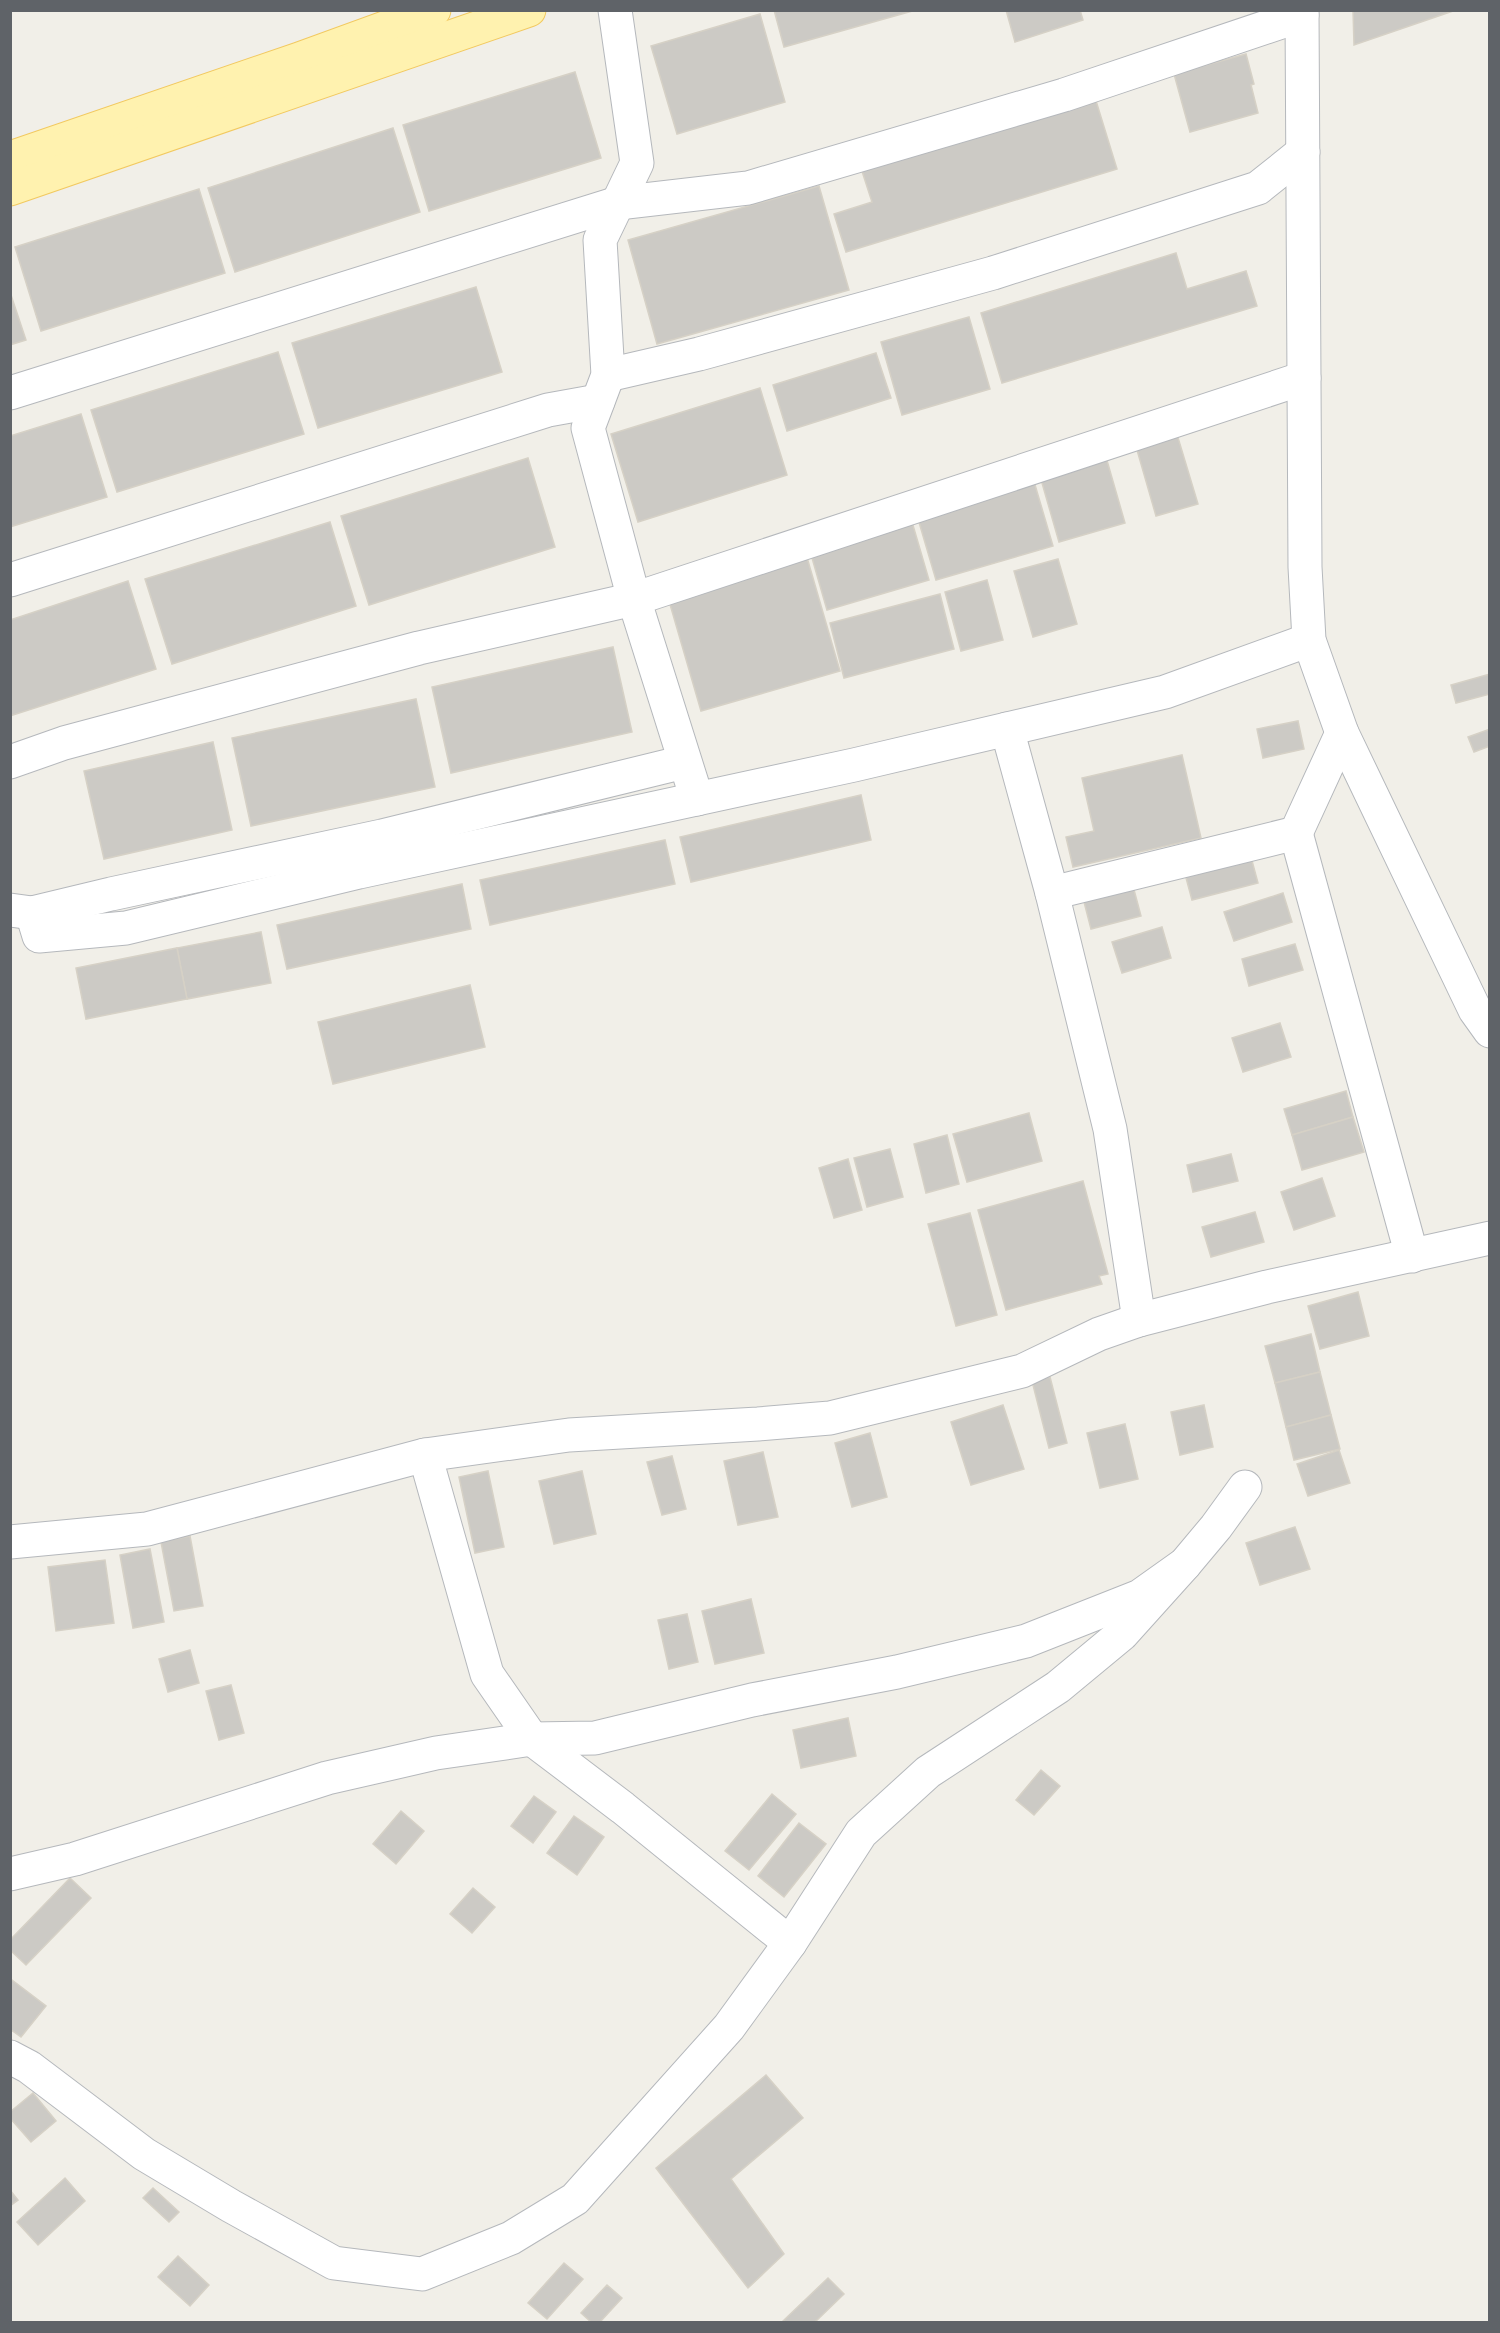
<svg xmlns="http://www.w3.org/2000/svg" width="1500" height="2333" font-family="'Space Grotesk',sans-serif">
  <rect width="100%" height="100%" fill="#f1efe8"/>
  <g fill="#cccac5" stroke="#d6d1c6" stroke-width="1.5">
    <path d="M 774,10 L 916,10 L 784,47 Z"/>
    <path d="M 1006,10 L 1080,10 L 1083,20 L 1015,42 Z"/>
    <path d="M 1353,10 L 1456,10 L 1354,45 Z"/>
    <path d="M 760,14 L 785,102 L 677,134 L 651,46 Z"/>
    <path d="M 1246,54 L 1254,84 L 1251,85 L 1258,113 L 1190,132 L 1174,74 Z"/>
    <path d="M 575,72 L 601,158 L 429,211 L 403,125 Z"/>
    <path d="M 1093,91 L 1117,169 L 846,252 L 834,214 L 872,202 L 859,162 Z"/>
    <path d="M 393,128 L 420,212 L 235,272 L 208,188 Z"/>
    <path d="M 819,186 L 849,290 L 657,344 L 628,240 Z"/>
    <path d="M 199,189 L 225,273 L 41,331 L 15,247 Z"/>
    <path d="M 1176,253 L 1187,289 L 1246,271 L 1257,306 L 1002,383 L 981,313 Z"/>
    <path d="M 476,287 L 502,372 L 318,428 L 292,343 Z"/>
    <path d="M 10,292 L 26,340 L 10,345 Z"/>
    <path d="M 969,317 L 990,389 L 902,415 L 881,342 Z"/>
    <path d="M 278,352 L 304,434 L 117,492 L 91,410 Z"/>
    <path d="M 876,353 L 891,398 L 787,431 L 773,385 Z"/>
    <path d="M 760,388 L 787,475 L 638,522 L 611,434 Z"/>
    <path d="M 81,414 L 107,497 L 10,527 L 10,436 Z"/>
    <path d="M 1176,431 L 1198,504 L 1156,516 L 1135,443 Z"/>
    <path d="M 1106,457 L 1125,523 L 1059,542 L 1040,476 Z"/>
    <path d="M 528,458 L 555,547 L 369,605 L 341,516 Z"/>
    <path d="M 1033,478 L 1053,546 L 936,580 L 916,512 Z"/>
    <path d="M 910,515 L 929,580 L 827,610 L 808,544 Z"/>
    <path d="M 330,522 L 356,606 L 172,664 L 145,579 Z"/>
    <path d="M 806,554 L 840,671 L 701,711 L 667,594 Z"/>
    <path d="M 1058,559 L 1077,624 L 1033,637 L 1014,571 Z"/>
    <path d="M 987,580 L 1003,640 L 961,651 L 945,592 Z"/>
    <path d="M 128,581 L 156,669 L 10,716 L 10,620 Z"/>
    <path d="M 940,594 L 954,649 L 844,678 L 830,623 Z"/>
    <path d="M 613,647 L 632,732 L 451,773 L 432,687 Z"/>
    <path d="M 1490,674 L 1490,694 L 1456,703 L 1451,685 Z"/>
    <path d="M 416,699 L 435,787 L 251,826 L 232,738 Z"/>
    <path d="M 1298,721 L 1304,749 L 1263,758 L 1257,729 Z"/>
    <path d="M 1490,729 L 1490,746 L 1474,752 L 1468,737 Z"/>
    <path d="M 213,742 L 232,830 L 104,859 L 84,771 Z"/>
    <path d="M 1182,755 L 1201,838 L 1073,867 L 1066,837 L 1094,831 L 1082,778 Z"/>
    <path d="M 861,795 L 871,840 L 691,882 L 680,837 Z"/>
    <path d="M 665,840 L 675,884 L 490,925 L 480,880 Z"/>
    <path d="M 1251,857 L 1258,883 L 1192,900 L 1185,874 Z"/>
    <path d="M 462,884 L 471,929 L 287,969 L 277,925 Z"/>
    <path d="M 1133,886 L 1141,916 L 1091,929 L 1083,898 Z"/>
    <path d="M 1283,893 L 1292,922 L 1234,941 L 1224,912 Z"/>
    <path d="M 1162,927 L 1171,958 L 1122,973 L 1112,942 Z"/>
    <path d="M 261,932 L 271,983 L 187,999 L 177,948 Z"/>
    <path d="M 1295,944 L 1303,970 L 1249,986 L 1242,959 Z"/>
    <path d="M 177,948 L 187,999 L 86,1019 L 76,968 Z"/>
    <path d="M 470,985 L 485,1047 L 333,1084 L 318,1022 Z"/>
    <path d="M 1280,1023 L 1291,1057 L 1243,1072 L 1232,1038 Z"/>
    <path d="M 1346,1091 L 1353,1117 L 1292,1135 L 1284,1109 Z"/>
    <path d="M 1029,1113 L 1042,1161 L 967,1182 L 953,1134 Z"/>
    <path d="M 1353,1117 L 1364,1152 L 1302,1170 L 1292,1135 Z"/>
    <path d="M 947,1135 L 959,1184 L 926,1193 L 914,1144 Z"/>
    <path d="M 890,1149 L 903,1197 L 867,1207 L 854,1158 Z"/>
    <path d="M 1231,1154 L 1238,1181 L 1193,1192 L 1187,1165 Z"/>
    <path d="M 848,1159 L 862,1210 L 834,1218 L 819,1168 Z"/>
    <path d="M 1322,1178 L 1335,1216 L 1294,1230 L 1281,1192 Z"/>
    <path d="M 1083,1181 L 1108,1274 L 1099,1276 L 1102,1284 L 1006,1310 L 978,1210 Z"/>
    <path d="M 1255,1212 L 1264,1242 L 1211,1257 L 1202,1227 Z"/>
    <path d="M 970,1213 L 997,1315 L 956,1326 L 928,1224 Z"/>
    <path d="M 1358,1292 L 1369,1336 L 1320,1349 L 1308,1306 Z"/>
    <path d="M 1311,1334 L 1320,1372 L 1275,1383 L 1265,1346 Z"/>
    <path d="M 1320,1372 L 1331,1415 L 1286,1427 L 1275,1383 Z"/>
    <path d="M 1050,1377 L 1067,1443 L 1049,1448 L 1032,1381 Z"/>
    <path d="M 1003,1405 L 1024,1469 L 971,1485 L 951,1422 Z"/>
    <path d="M 1204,1405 L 1213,1447 L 1180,1455 L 1171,1412 Z"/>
    <path d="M 1331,1415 L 1340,1449 L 1294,1460 L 1286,1427 Z"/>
    <path d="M 1125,1424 L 1138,1479 L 1100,1488 L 1087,1433 Z"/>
    <path d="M 870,1433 L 887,1497 L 852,1507 L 835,1443 Z"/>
    <path d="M 1339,1450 L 1350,1483 L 1308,1496 L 1297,1464 Z"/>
    <path d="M 763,1452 L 778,1517 L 738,1525 L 724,1461 Z"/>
    <path d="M 672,1456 L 686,1509 L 662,1515 L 647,1462 Z"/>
    <path d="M 488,1471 L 504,1547 L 475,1553 L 459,1477 Z"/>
    <path d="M 582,1471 L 596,1534 L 554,1544 L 539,1481 Z"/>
    <path d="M 1295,1527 L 1310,1569 L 1260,1585 L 1246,1543 Z"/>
    <path d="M 190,1536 L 203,1606 L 174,1611 L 161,1542 Z"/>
    <path d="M 150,1549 L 164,1622 L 133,1628 L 120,1555 Z"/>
    <path d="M 105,1560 L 114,1623 L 56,1631 L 48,1567 Z"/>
    <path d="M 751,1599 L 764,1653 L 715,1664 L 702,1611 Z"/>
    <path d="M 687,1614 L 698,1662 L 669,1669 L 658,1620 Z"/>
    <path d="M 190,1650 L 199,1683 L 168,1692 L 159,1659 Z"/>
    <path d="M 231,1685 L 244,1733 L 219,1740 L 206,1691 Z"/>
    <path d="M 848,1718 L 856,1756 L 801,1768 L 793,1730 Z"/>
    <path d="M 1041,1770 L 1060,1786 L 1034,1815 L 1016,1800 Z"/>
    <path d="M 772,1794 L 796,1814 L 749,1870 L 725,1851 Z"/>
    <path d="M 534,1796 L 556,1812 L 533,1843 L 511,1826 Z"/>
    <path d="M 401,1811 L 424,1831 L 396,1864 L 373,1844 Z"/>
    <path d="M 574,1816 L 604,1837 L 577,1875 L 547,1853 Z"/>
    <path d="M 799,1823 L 826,1844 L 784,1897 L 758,1876 Z"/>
    <path d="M 70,1878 L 91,1898 L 26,1965 L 10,1950 L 10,1940 Z"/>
    <path d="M 473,1888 L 495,1907 L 472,1933 L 450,1914 Z"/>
    <path d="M 12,1980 L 46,2006 L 21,2037 L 10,2029 L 10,1982 Z"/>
    <path d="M 766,2075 L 803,2118 L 731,2179 L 784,2254 L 748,2288 L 656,2168 Z"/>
    <path d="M 33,2093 L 56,2121 L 31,2142 L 10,2118 L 10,2112 Z"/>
    <path d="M 65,2178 L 85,2201 L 38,2245 L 17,2222 Z"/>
    <path d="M 153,2188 L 179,2212 L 169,2222 L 143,2198 Z"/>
    <path d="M 10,2190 L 18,2200 L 10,2206 Z"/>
    <path d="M 178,2256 L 209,2285 L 190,2306 L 158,2277 Z"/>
    <path d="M 564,2263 L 583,2279 L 547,2319 L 528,2303 Z"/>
    <path d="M 828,2278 L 844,2294 L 815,2322 L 782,2322 Z"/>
    <path d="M 607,2285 L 622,2298 L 600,2322 L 591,2322 L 581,2313 Z"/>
  </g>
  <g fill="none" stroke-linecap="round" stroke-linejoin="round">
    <g stroke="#b5b8bc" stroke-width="35">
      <g id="minor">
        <path d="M 615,10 L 637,163 L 600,240 L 608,375 L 588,428 L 634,599 L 697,799"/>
        <path d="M 1302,10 L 1305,567 L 1309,640 L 1342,733 L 1475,1010 L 1490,1031"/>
        <path d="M 608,375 L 699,354 L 993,273 L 1258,188 L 1303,152"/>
        <path d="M 10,393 L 618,203 L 748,188 L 1064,95 L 1302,15"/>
        <path d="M 10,580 L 548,410 L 598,401"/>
        <path d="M 1007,729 L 1052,893 L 1110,1129 L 1139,1320"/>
        <path d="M 10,762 L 64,743 L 419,648 L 634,599 L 1304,378"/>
        <path d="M 1296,833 L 1412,1256"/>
        <path d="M 1052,893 L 1296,833 L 1342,733"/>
        <path d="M 10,910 L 32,913 L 111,894 L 382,836 L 684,762"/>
        <path d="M 32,913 L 39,936 L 126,928 L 359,872 L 854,765 L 1165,692 L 1309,640"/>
        <path d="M 425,1455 L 487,1674 L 532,1739 L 623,1808 L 790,1943"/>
        <path d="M 10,1542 L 147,1529 L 425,1455 L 569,1435 L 758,1424 L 830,1418 L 1022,1371 L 1099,1334 L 1139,1320 L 1267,1287 L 1490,1238"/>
        <path d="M 10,1874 L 75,1859 L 327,1778 L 436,1753 L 532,1739 L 595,1738 L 752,1700 L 897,1672 L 1026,1641 L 1140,1596 L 1185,1564 L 1216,1527 L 1245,1487"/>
        <path d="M 10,2057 L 29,2067 L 144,2154 L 231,2206 L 334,2263 L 422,2274 L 511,2238 L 575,2199 L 729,2027 L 790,1943 L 861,1833 L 928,1772 L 1058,1687 L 1122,1634 L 1185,1564"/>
      </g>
    </g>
    <g stroke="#f2c960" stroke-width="35">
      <g id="major">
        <path d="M 10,158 L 299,59 L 434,10"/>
        <path d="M 10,189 L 529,10"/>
      </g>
    </g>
    <use href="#minor" stroke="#fff" stroke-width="33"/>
    <use href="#major" stroke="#fff2af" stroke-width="33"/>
  </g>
  <rect width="1500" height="2333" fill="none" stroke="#5f6368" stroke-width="24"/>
</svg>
